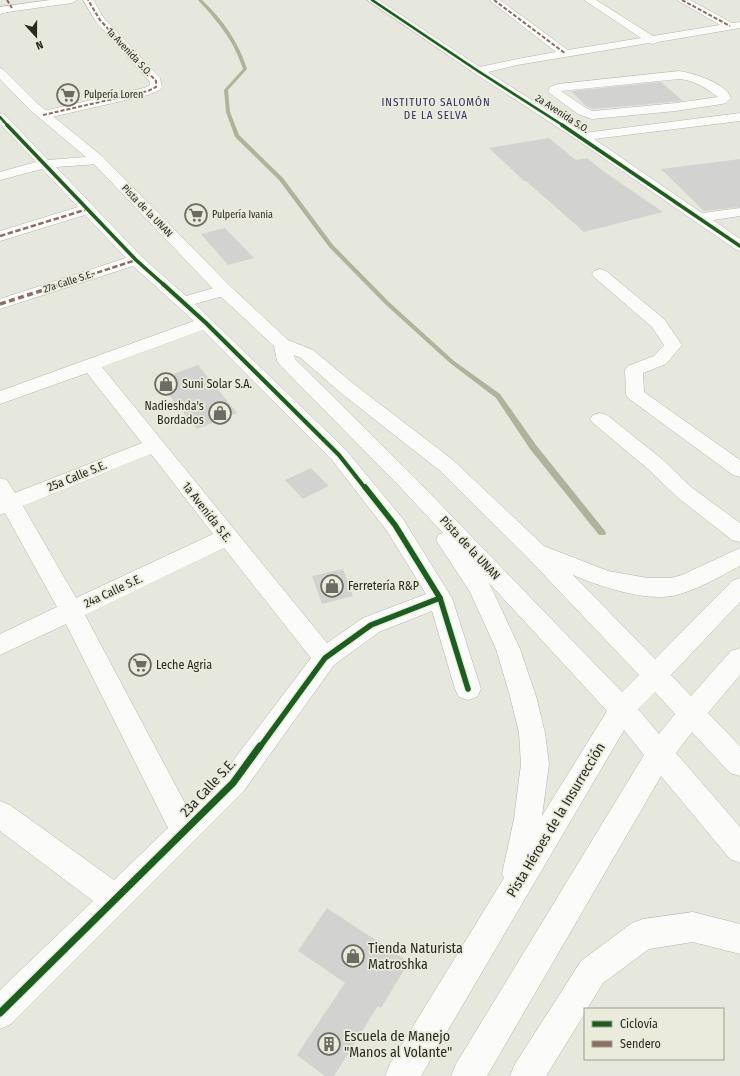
<svg xmlns="http://www.w3.org/2000/svg" width="740" height="1076" font-family="'Fira Sans Condensed',sans-serif">
  <rect width="100%" height="100%" fill="#e6e8de"/>
  <g fill="none" stroke-linecap="round" stroke-linejoin="round">
    <path fill="#b0b39b" fill-rule="evenodd" d="M 198,0 L 202,0 C 223,20 238,41 247,69 L 228,90 L 230,112 L 239,135 L 283,178 L 333,245 L 389,302 L 454,361 L 500,394 L 536,445 L 605,531 L 606,533 L 605,535 L 599,535 L 530,449 L 496,398 L 450,363 L 385,304 L 329,247 L 279,180 L 235,137 L 226,112 L 224,90 L 243,69 C 233,39 219,23 198,0 Z"/>
  </g>
  <g fill="#d2d3d1">
    <path d="M 661,82 L 683,101 L 593,109 L 586,106 L 571,91 Z"/>
    <path d="M 549,138 L 576,160 L 587,158 L 603,171 L 663,212 L 584,232 L 526,181 L 524,181 L 489,148 Z"/>
    <path d="M 740,159 L 740,207 L 704,211 L 661,169 Z"/>
    <path d="M 225,228 L 254,258 L 228,265 L 201,234 Z"/>
    <path d="M 198,365 L 237,413 L 197,429 L 157,380 Z"/>
    <path d="M 311,468 L 329,486 L 303,499 L 285,480 Z"/>
    <path d="M 343,569 L 353,596 L 322,604 L 312,576 Z"/>
    <path d="M 327,908 L 409,962 L 381,1008 L 378,1006 L 334,1076 L 325,1076 L 297,1055 L 345,983 L 298,951 Z"/>
  </g>
  <g fill="none" stroke-linecap="round" stroke-linejoin="round">
    <g stroke="#b4b5af" stroke-width="1">
      <g id="minor">
        <path d="M 50,0 L 77,0 L 72,3 L 0,13 L 0,7 Z"/>
        <path d="M 83,0 L 93,0 L 104,18 L 160,78 L 162,87 L 160,90 L 148,95 L 43,119 L 39,118 L 37,115 L 39,112 L 144,88 L 150,85 L 150,82 L 96,22 Z"/>
        <path d="M 367,0 L 379,0 L 480,67 L 517,59 L 556,52 L 489,0 L 500,0 L 568,50 L 641,38 L 584,0 L 596,0 L 653,36 L 720,25 L 677,0 L 690,0 L 732,23 L 740,22 L 740,28 L 658,42 L 653,44 L 649,43 L 517,65 L 488,72 L 584,133 L 740,113 L 740,121 L 594,139 L 702,213 L 740,208 L 740,216 L 713,220 L 740,239 L 740,251 L 735,249 L 577,140 L 474,73 Z"/>
        <path d="M 679,71 C 693,73 726,83 731,98 L 726,103 L 722,104 L 676,111 L 592,119 L 578,114 L 548,92 L 550,87 L 558,84 ZM 679,79 C 694,80 706,88 718,97 L 676,103 L 593,111 L 586,108 L 561,91 Z"/>
        <path d="M 0,113 L 4,114 L 48,160 L 98,156 L 103,157 L 105,160 L 103,163 L 98,164 L 56,167 L 142,257 L 186,296 L 224,285 L 230,286 L 232,290 L 230,294 L 195,304 L 346,450 L 403,519 L 452,598 L 481,689 L 477,697 L 468,700 L 459,697 L 455,689 L 432,611 L 379,632 L 334,665 L 243,792 L 11,1024 L 0,1029 L 0,990 L 93,901 L 0,831 L 0,801 L 10,805 L 114,880 L 168,828 L 66,624 L 0,655 L 0,634 L 57,607 L 5,513 L 0,515 L 0,478 L 7,480 L 15,493 L 142,443 L 87,373 L 0,404 L 0,391 L 194,321 L 133,266 L 0,309 L 0,299 L 126,258 L 85,215 L 0,241 L 0,231 L 78,207 L 42,169 L 0,180 L 0,172 L 36,162 L 0,124 ZM 203,330 L 332,460 L 387,531 L 426,594 L 363,618 L 327,643 L 102,367 ZM 151,454 L 213,534 L 76,598 L 23,506 ZM 224,548 L 311,658 L 223,774 L 188,809 L 85,615 Z"/>
        <path d="M 600,269 L 606,271 L 664,319 L 682,345 L 666,364 L 643,373 L 644,392 L 740,460 L 740,477 L 733,475 L 628,398 L 626,394 L 625,370 L 628,366 L 654,356 L 664,345 L 652,327 L 594,277 L 592,274 L 594,271 Z"/>
        <path d="M 600,413 L 607,415 L 662,459 L 691,487 L 740,523 L 740,542 L 732,540 L 677,497 L 648,469 L 593,423 L 590,419 L 593,415 Z"/>
      </g>
    </g>
    <g stroke="#b4b5af" stroke-width="1">
      <g id="major">
        <path d="M 7,6 L 12,9 L 11,11 L 0,14 L 0,8 Z"/>
        <path d="M 0,68 L 4,70 L 38,104 L 103,157 L 230,286 L 288,340 L 313,350 L 355,385 L 453,460 L 544,546 L 608,571 L 648,578 L 671,578 L 682,575 L 740,548 L 740,566 C 718,577 696,591 672,596 C 643,601 599,586 573,575 L 655,659 L 732,581 L 740,578 L 740,602 L 671,675 L 691,696 L 731,651 L 740,648 L 740,675 L 708,713 L 740,746 L 740,776 L 730,773 L 692,732 L 676,753 L 740,827 L 740,863 L 730,859 L 661,776 L 487,1076 L 451,1076 L 456,1064 L 644,755 L 624,730 L 421,1076 L 385,1076 L 390,1064 L 504,878 L 502,874 L 514,819 L 521,764 L 519,733 L 510,696 L 496,649 L 470,592 L 436,540 L 439,534 L 443,533 L 401,488 L 280,365 L 277,361 L 274,346 L 218,294 L 93,163 L 30,110 L 0,79 ZM 294,355 L 301,358 L 341,393 L 439,470 L 528,558 L 639,675 L 622,692 L 415,478 L 295,359 ZM 489,583 L 607,711 L 542,816 L 549,764 L 545,733 L 536,696 L 520,649 ZM 655,692 L 675,714 L 659,734 L 638,709 Z"/>
        <path d="M 693,912 L 740,924 L 740,954 L 693,942 L 649,949 L 603,983 L 587,1009 L 585,1009 L 585,1013 L 546,1076 L 510,1076 L 515,1064 L 581,961 L 632,923 L 643,919 Z"/>
      </g>
    </g>
    <use href="#minor" fill="#fbfcfa" fill-rule="evenodd"/>
    <use href="#major" fill="#fbfcfa" fill-rule="evenodd"/>
    <g stroke="#8d6e63" stroke-width="2" stroke-dasharray="4 2" stroke-linecap="butt">
      <path d="M 7,0 L 12,8"/>
      <path d="M 494,0 L 566,54"/>
      <path d="M 682,0 L 730,26"/>
      <path d="M 43,115 L 148,91 L 156,87 L 156,81 L 100,20 L 88,0"/>
    </g>
    <g stroke="#8d6e63" stroke-width="2.5" stroke-dasharray="5.5 2.5" stroke-linecap="butt">
      <path d="M 0,236 L 88,209"/>
      <path d="M 59,285 L 136,260"/>
    </g>
    <path stroke="#8d6e63" stroke-width="3.5" stroke-dasharray="6 3.5" stroke-linecap="butt" d="M 0,304 L 62,284"/>
    <g stroke="#eaebdb" stroke-width="4">
      <g id="cycleway-far4">
        <path d="M 372,0 L 478,71 L 564,126"/>
        <path d="M 0,117 L 8,126"/>
      </g>
    </g>
    <g stroke="#eaebdb" stroke-width="5">
      <g id="cycleway-far3">
        <path d="M 7,125 L 136,260 L 164,285"/>
        <path d="M 562,125 L 740,246"/>
      </g>
    </g>
    <g stroke="#eaebdb" stroke-width="6">
      <path id="cycleway-far2" d="M 163,284 L 206,323 L 339,455 L 365,488"/>
    </g>
    <g stroke="#eaebdb" stroke-width="8">
      <g id="cycleway-far1">
        <path d="M 365,487 L 395,525 L 440,598 L 468,689"/>
        <path d="M 260,747 L 325,658 L 371,625 L 440,598"/>
      </g>
    </g>
    <g stroke="#eaebdb" stroke-width="10">
      <path id="cycleway" d="M 0,1013 L 233,783 L 260,746"/>
    </g>
    <use href="#cycleway-far4" stroke="#1b5e20" stroke-width="2.5"/>
    <use href="#cycleway-far3" stroke="#1b5e20" stroke-width="3.5"/>
    <use href="#cycleway-far2" stroke="#1b5e20" stroke-width="4"/>
    <use href="#cycleway-far1" stroke="#1b5e20" stroke-width="5.5"/>
    <use href="#cycleway" stroke="#1b5e20" stroke-width="7"/>
  </g>
  <defs>
    <g id="supermarket-ring" transform="scale(1.15)"><circle r="9.5" fill="#eaebdb" stroke="#6c6c65" stroke-width="1.5"/><path d="M-6-5.5h2.5l.6 2H6L4.5 2H-2.5L-4.4-4H-6ZM-1.5 3.2a1.3 1.3 0 1 0 .1 0ZM3 3.2a1.3 1.3 0 1 0 .1 0Z" fill="#6c6c65"/></g>
    <g id="shop-ring" transform="scale(1.15)"><circle r="9.5" fill="#eaebdb" stroke="#6c6c65" stroke-width="1.5"/><path d="M-5-2.5h2.3a2.7 3.5 0 0 1 5.4 0H5L5.5 6h-11ZM-1.5-2.5h3a1.5 2.3 0 0 0-3 0Z" fill="#6c6c65"/></g>
    <g id="building-ring" transform="scale(1.15)"><circle r="9.5" fill="#eaebdb" stroke="#6c6c65" stroke-width="1.5"/><path d="M-4-6H4V6H1V3H-1V6H-4ZM-2.5-4.3h1.7v1.8h-1.7ZM.8-4.3h1.7v1.8H.8ZM-2.5-1h1.7V.8h-1.7ZM.8-1h1.7V.8H.8Z" fill="#6c6c65"/></g>
  </defs>
  <g fill-rule="evenodd">
    <use href="#supermarket-ring" x="68" y="95"/>
    <use href="#supermarket-ring" x="196" y="215"/>
    <use href="#shop-ring" x="166" y="384"/>
    <use href="#shop-ring" x="220" y="413"/>
    <use href="#shop-ring" x="332" y="586"/>
    <use href="#supermarket-ring" x="140" y="665"/>
    <use href="#shop-ring" x="353" y="956"/>
    <use href="#building-ring" x="329" y="1044"/>
  </g>
  <g text-anchor="middle" dominant-baseline="central" stroke-width="3.5" stroke-linejoin="round" paint-order="stroke">
    <g font-size="10" fill="#2a2a24" stroke="#eaebdb">
      <text transform="translate(129 52) rotate(47)">1a Avenida S.O.</text>
      <text transform="translate(562 114) rotate(33)">2a Avenida S.O.</text>
      <text transform="translate(147 211) rotate(46)">Pista de la UNAN</text>
      <text transform="translate(68 282) rotate(-18)">27a Calle S.E.</text>
    </g>
    <g font-size="10" fill="#2a2a24" stroke="#eaebdb" text-anchor="start">
      <text x="84" y="95">Pulpería Loren</text>
      <text x="212" y="215">Pulpería Ivania</text>
    </g>
    <g font-size="11" letter-spacing="1" fill="#2a2c66" stroke="#eaebdb">
      <text x="436" y="102">INSTITUTO SALOMÓN<tspan x="436" dy="13">DE LA SELVA</tspan></text>
    </g>
    <g font-size="12" fill="#2a2a24" stroke="#eaebdb" text-anchor="start">
      <text x="182" y="384">Suni Solar S.A.</text>
      <text x="204" y="406" text-anchor="end">Nadieshda's<tspan x="204" dy="14">Bordados</tspan></text>
      <text x="348" y="586">Ferretería R&amp;P</text>
      <text x="156" y="665">Leche Agria</text>
    </g>
    <g font-size="12" fill="#2a2a24" stroke="#eaebdb">
      <text transform="translate(77 476) rotate(-22)">25a Calle S.E.</text>
      <text transform="translate(207 512) rotate(52)">1a Avenida S.E.</text>
      <text transform="translate(470 548) rotate(47)">Pista de la UNAN</text>
      <text transform="translate(113 591) rotate(-25)">24a Calle S.E.</text>
    </g>
    <g font-size="14" fill="#2a2a24" stroke="#eaebdb">
      <text transform="translate(208 788) rotate(-47)">23a Calle S.E.</text>
      <text transform="translate(556 820) rotate(-59)">Pista Héroes de la Insurrección</text>
    </g>
    <g font-size="14" fill="#2a2a24" stroke="#eaebdb" text-anchor="start">
      <text x="368" y="948">Tienda Naturista<tspan x="368" dy="16">Matroshka</tspan></text>
      <text x="344" y="1036">Escuela de Manejo<tspan x="344" dy="16">"Manos al Volante"</tspan></text>
    </g>
  </g>
  <rect x="584" y="1008" width="140" height="52" fill="#eaebdb" stroke="#9d9e92"/>
  <rect x="592" y="1021" width="20" height="6" fill="#1b5e20" stroke="#9d9e92"/>
  <text x="620" y="1028" font-size="12" fill="#2a2a24">Ciclovía</text>
  <rect x="592" y="1041" width="20" height="6" fill="#8d6e63" stroke="#9d9e92"/>
  <text x="620" y="1048" font-size="12" fill="#2a2a24">Sendero</text>
  <g transform="translate(36 36) rotate(159)" stroke="#eaebdb" stroke-width="3" paint-order="stroke">
  <path d="M0-3L7 15L0 10L-7 15Z" fill="#2a2a24"/>
  <text y="-6" font-size="11" font-weight="bold" text-anchor="middle" fill="#2a2a24">N</text>
  </g>
</svg>
